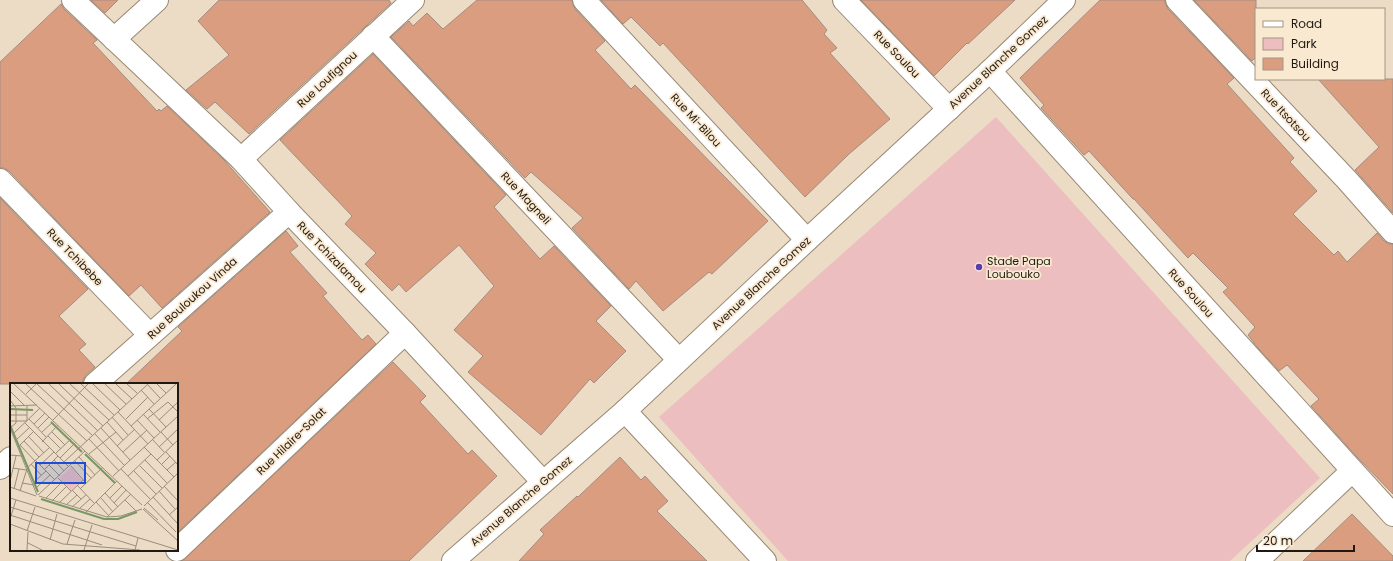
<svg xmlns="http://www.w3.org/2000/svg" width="1393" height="561" font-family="Poppins,sans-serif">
  <rect width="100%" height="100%" fill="#ecdbc5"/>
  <path fill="#edbebf" d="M 996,117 L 1320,478 L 1230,561 L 788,561 L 659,417 Z"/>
  <g fill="#db9d80" stroke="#a58c80">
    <path d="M 91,0 L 118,0 L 105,13 Z"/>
    <path d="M 219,0 L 389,0 L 391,3 L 249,134 L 215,102 L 207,109 L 186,90 L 229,55 L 198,21 Z"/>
    <path d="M 477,0 L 572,0 L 575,9 L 605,41 L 595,50 L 631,89 L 635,85 L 768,221 L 712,274 L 709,272 L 663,311 L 636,281 L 629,289 L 572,228 L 583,218 L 531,172 L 525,178 L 391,37 L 409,21 L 413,26 L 427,13 L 443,29 Z"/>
    <path d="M 601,0 L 802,0 L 827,30 L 824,34 L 837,48 L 830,53 L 890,119 L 849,154 L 805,197 L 663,43 L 660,46 L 631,17 L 623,24 Z"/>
    <path d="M 861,0 L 1015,0 L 968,44 L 967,43 L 934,76 Z"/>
    <path d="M 1100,0 L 1165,0 L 1165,3 L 1168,9 L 1234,78 L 1227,84 L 1294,158 L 1290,162 L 1317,191 L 1293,214 L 1334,255 L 1338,251 L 1347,262 L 1377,233 L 1384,241 L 1389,244 L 1393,244 L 1393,494 L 1357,457 L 1311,406 L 1319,399 L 1287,365 L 1279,371 L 1258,348 L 1248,335 L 1255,327 L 1223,292 L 1228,288 L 1193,253 L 1188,258 L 1134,199 L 1133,199 L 1089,151 L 1084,155 L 1041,108 L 1044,105 L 1020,78 Z"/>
    <path d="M 1194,0 L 1256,0 L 1256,57 L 1252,61 Z"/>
    <path d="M 61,4 L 64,9 L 97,40 L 93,43 L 157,111 L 159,109 L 161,111 L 167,106 L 224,160 L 270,212 L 162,308 L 141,285 L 129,296 L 9,171 L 4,168 L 0,168 L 0,62 Z"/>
    <path d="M 373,54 L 506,195 L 494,207 L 540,259 L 554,246 L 611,306 L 596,321 L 626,351 L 594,383 L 590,379 L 541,435 L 468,372 L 483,356 L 454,330 L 494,286 L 459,245 L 406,292 L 399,284 L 392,291 L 365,264 L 376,253 L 345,224 L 352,216 L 280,140 Z"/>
    <path d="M 1318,79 L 1393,79 L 1393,213 L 1355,170 L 1379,147 Z"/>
    <path d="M 0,198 L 88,289 L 59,316 L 86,344 L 79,350 L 95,367 L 86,375 L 83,380 L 83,384 L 0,384 Z"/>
    <path d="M 286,231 L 298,246 L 290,252 L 327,293 L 323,296 L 362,340 L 368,335 L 376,344 L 177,533 L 177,384 L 126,384 L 182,331 L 178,327 Z"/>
    <path d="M 393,362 L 426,396 L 420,402 L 468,454 L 472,450 L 497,476 L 409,561 L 182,561 Z"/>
    <path d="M 620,457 L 641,480 L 645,476 L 668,501 L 657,511 L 707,561 L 519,561 L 544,534 L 540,530 L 577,496 L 578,497 Z"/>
    <path d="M 1352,514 L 1393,556 L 1393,561 L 1303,561 Z"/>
  </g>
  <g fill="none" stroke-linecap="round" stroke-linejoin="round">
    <g stroke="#988973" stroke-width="24">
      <g id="street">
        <path d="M 73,0 L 241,159 L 289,212 L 405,333 L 543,482"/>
        <path d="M 584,0 L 807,240"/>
        <path d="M 844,0 L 949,109"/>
        <path d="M 1177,0 L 1347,180 L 1393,232"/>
        <path d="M 373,36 L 679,360"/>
        <path d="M 114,39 L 157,0"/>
        <path d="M 990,71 L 1393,515"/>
        <path d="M 241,159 L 413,0"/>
        <path d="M 0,180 L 150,335"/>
        <path d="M 95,384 L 289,212"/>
        <path d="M 625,411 L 765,561"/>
        <path d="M 0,468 L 11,458"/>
        <path d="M 177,550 L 405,333"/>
        <path d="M 453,561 L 625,411 L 807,240 L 990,71 L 1064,0"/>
        <path d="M 1257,561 L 1352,471"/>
      </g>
    </g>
    <use href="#street" stroke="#fff" stroke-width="22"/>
  </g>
  <circle fill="#593cb4" stroke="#fae9d1" stroke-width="1.5" cx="979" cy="267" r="4"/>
  <g text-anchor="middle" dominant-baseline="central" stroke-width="3.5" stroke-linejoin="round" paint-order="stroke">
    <g font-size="11" fill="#1f1911" stroke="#fae9d1">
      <text transform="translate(897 54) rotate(46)">Rue Soulou</text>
      <text transform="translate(998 62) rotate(-43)">Avenue Blanche Gomez</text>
      <text transform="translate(327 79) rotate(-43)">Rue Loufignou</text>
      <text transform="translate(1286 115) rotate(47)">Rue Itsotsou</text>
      <text transform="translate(696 120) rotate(47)">Rue Mi-Bilou</text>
      <text transform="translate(526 198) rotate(47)">Rue Magneli</text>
      <text transform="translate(75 257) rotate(46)">Rue Tchibebe</text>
      <text transform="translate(332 257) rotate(46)">Rue Tchizalamou</text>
      <text transform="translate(761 283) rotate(-43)">Avenue Blanche Gomez</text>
      <text transform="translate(1191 293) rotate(48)">Rue Soulou</text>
      <text transform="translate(192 298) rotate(-42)">Rue Bouloukou Vinda</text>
      <text transform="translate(291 441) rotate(-44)">Rue Hilaire-Solat</text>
      <text transform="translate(521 501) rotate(-41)">Avenue Blanche Gomez</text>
    </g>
    <g font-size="11" fill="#1f1911" stroke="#fae9d1" text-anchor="start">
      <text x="987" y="261">Stade Papa<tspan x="987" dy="13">Loubouko</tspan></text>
    </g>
  </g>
  <g transform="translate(10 383)">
    <rect width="168" height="168" fill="#ecdbc5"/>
    <path d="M 61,84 L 72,97 L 61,107 L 49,95 Z" fill="#edbebf"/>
    <path fill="none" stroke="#779863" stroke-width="2" d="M 0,26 L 23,27M 41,39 L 72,69M 0,42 L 28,109M 75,71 L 105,100M 31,116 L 94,136 L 108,136 L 127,129"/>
    <path fill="none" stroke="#9a8d7d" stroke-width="1" d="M 4,1 L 132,122M 16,1 L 77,58M 27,1 L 83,53M 39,1 L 88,48M 49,1 L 93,43M 60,1 L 99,37M 71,1 L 104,32M 83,1 L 110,27M 95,1 L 116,21M 106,1 L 122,16M 117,1 L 127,10M 137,1 L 150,15M 147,1 L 156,10M 131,7 L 144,21M 0,8 L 15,23M 16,11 L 26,1M 0,17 L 6,25 L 6,40 L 0,45M 0,23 L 27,22M 139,26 L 156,44M 108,29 L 138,61M 133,31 L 150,49M 0,32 L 17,32M 102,34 L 118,52M 19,36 L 36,54M 116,36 L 138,14M 137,36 L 158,19 L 168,29M 43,37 L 78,1M 127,37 L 144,55M 149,37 L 168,19M 0,38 L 17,38M 17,38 L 17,23M 97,39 L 113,57M 15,40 L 59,84M 24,41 L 35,30M 121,43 L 166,1M 0,45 L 27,112M 28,45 L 39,34M 91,45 L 120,77M 32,49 L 44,38M 42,49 L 55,62M 151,49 L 163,62M 3,51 L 30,25M 85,51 L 114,82M 38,53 L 51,66M 19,54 L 34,70M 79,56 L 109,88M 143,57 L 154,69M 5,58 L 19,45M 14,58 L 29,74M 32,59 L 48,42M 10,62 L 25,78M 10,62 L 23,49M 107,63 L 125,46M 134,64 L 164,94M 149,64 L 168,46M 113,69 L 137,47M 156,69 L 168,82M 46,70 L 62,55M 79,71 L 106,49M 0,72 L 12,73M 69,74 L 85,92M 50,75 L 66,59M 25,77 L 45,97M 44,77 L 54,88M 135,77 L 157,100M 147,77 L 168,57M 65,78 L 81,95M 54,79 L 138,1M 21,81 L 31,92M 30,82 L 44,69M 39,82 L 50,93M 151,82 L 160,73M 61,83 L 76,100M 130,83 L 152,105M 3,85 L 16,87M 17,85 L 39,65M 35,86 L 48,73M 111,86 L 140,116M 157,87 L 166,79M 124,88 L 146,111M 103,93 L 168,33M 118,93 L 141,71M 48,95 L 61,108M 0,98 L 6,73M 24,99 L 36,88M 12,100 L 24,102M 67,102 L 84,120M 154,103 L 168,118M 0,104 L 26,113M 26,105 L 40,92M 4,106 L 9,86M 70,106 L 93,84M 62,107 L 71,116M 10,108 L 17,86M 149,108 L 165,126M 95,110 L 108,124M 28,112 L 75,68M 29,113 L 97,134 L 111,133 L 132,126M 143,114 L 168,141M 0,115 L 168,167M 36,115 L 52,99M 91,115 L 103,129M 100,115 L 112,103M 115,117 L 126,128M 42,118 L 56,104M 86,119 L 99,133M 137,119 L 166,149M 49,120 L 73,97M 104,120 L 116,107M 56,122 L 67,112M 134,123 L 168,90M 0,124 L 126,163M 62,124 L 76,112M 134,125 L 148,137M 69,126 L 80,116M 133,126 L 168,158M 76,129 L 107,98M 0,132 L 92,162M 159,132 L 168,124M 97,134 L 121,111M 0,136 L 6,117M 0,141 L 53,161 L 130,167M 17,148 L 25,124M 40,157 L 47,131M 18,160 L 32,167M 57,161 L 65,137M 17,167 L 18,149M 74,167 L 82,142M 125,167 L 128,155"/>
    <path fill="#1d4ed8" fill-opacity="0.15" stroke="#1d4ed8" stroke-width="2" d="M 26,80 L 75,80 L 75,100 L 26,100 Z"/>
    <rect width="168" height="168" fill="none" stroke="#1f1911" stroke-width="2"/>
  </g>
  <rect x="1255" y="8" width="130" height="72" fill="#fae9d1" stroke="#a29684"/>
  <rect x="1263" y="21" width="20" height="6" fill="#ffffff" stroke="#a29684"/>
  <text x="1291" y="28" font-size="12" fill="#1f1911">Road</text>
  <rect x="1263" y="38" width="20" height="12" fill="#edbebf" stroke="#a29684"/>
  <text x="1291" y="48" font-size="12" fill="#1f1911">Park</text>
  <rect x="1263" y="58" width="20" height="12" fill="#db9d80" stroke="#a29684"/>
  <text x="1291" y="68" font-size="12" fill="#1f1911">Building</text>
  <path d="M1257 545v6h97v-6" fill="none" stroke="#1f1911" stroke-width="2"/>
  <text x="1263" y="545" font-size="12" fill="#1f1911" stroke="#fae9d1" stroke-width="3" paint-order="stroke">20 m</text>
</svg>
